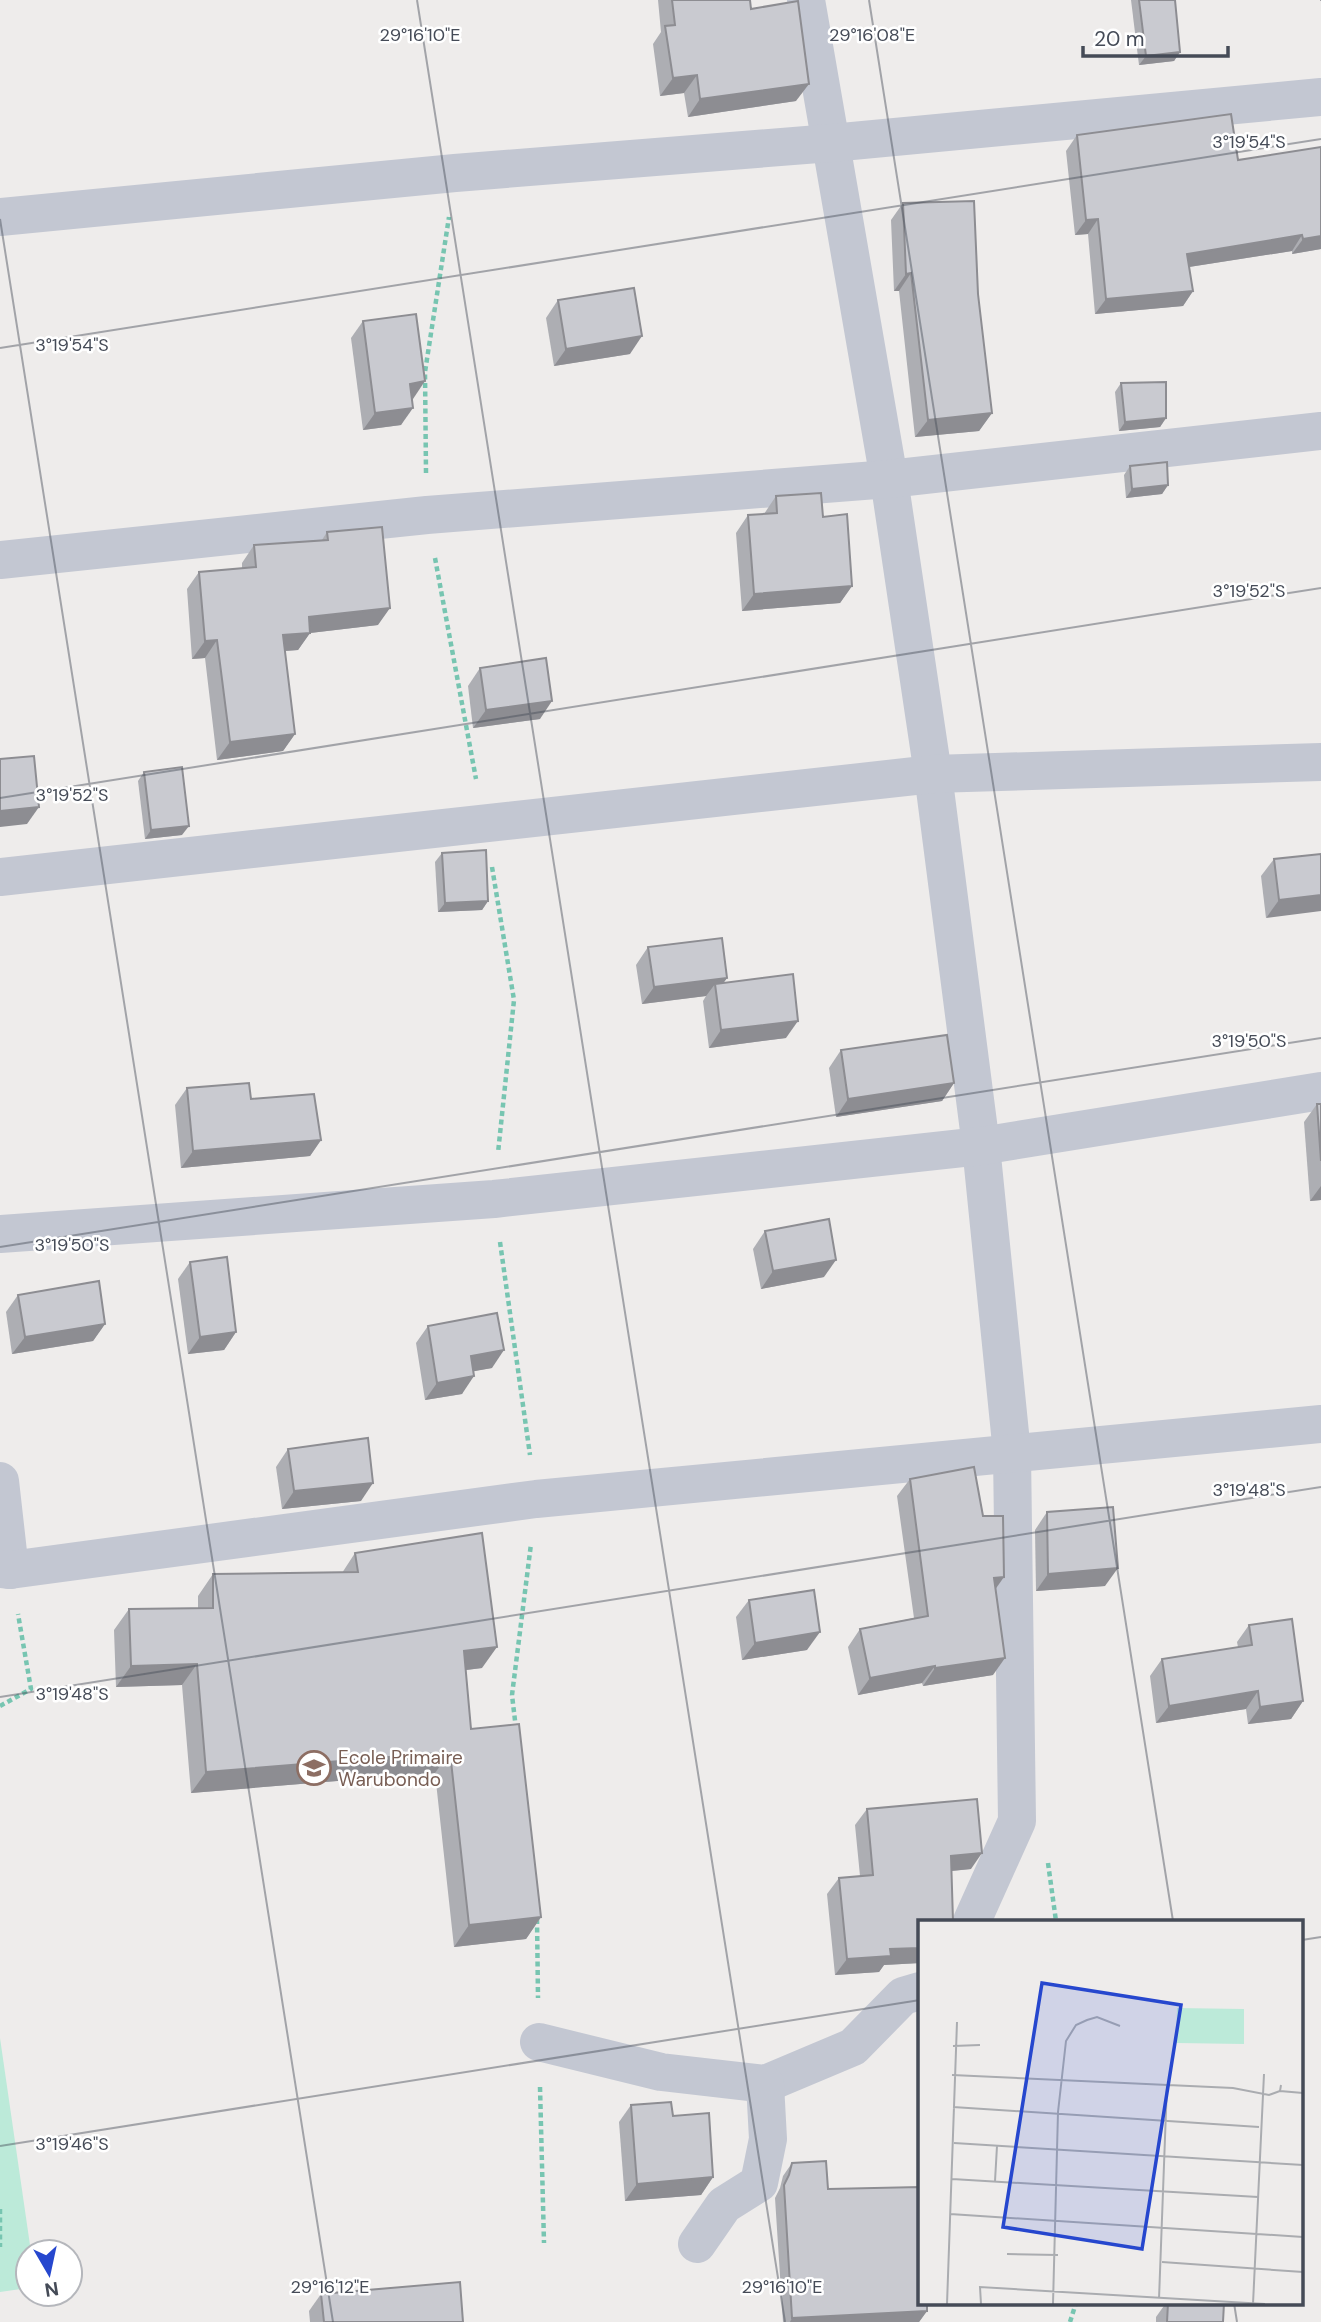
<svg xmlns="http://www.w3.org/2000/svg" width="1321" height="2322" font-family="'DM Sans',sans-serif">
  <rect width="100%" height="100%" fill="#eeeceb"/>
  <path fill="#bcead9" d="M 0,2038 L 31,2252 L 28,2252 L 28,2288 L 0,2292 Z"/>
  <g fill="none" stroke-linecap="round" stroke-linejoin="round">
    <g stroke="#77c5b1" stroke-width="4.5" stroke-dasharray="5 3.5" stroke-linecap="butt">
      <path d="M 426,473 L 425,372 L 449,217"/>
      <path d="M 435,558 L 476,779"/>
      <path d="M 492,867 L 514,1000 L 498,1153"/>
      <path d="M 500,1242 L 530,1455"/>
      <path d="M 0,1706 L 31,1689 L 18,1614"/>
      <path d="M 516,1729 L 512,1695 L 531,1544"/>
      <path d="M 1048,1863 L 1056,1921"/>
      <path d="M 537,1919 L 538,1998"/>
      <path d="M 540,2087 L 544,2243"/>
      <path d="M 0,2209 L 0,2247"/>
      <path d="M 1070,2322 L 1076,2303"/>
    </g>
    <g stroke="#c3c7d2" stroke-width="38">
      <path d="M 806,0 L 889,479 L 933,774 L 981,1146 L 1012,1453 L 1017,1821 L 972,1921"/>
      <path d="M 0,217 L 455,173 L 831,143 L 1321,97"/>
      <path d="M 0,560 L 427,515 L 889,479 L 1321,431"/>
      <path d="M 0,877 L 933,774 L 1321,762"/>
      <path d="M 0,1234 L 494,1199 L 981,1146 L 1321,1091"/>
      <path d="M 0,1481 L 10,1570"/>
      <path d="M 0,1569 L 10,1570 L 536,1499 L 1321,1424"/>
      <path d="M 539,2042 L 661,2072 L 765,2084 L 853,2047 L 903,1996 L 920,1991"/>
      <path d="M 697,2244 L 724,2205 L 759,2183 L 768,2139 L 765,2084"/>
    </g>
  </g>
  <g fill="#adaeb3">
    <path d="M 658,0 L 750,0 L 751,9 L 796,101 L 688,117 L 684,93 L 660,96 L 653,44 L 661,32 Z"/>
    <path d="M 1131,0 L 1175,0 L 1180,52 L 1174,61 L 1139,65 Z"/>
    <path d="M 1077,135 L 1238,160 L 1321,147 L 1321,249 L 1292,254 L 1292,251 L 1189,267 L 1193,291 L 1183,306 L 1095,314 L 1088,234 L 1075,235 L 1066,151 Z"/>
    <path d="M 903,203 L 978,294 L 992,413 L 979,431 L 915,437 L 899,291 L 894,291 L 891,220 Z"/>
    <path d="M 558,300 L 630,354 L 554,366 L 546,318 Z"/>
    <path d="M 363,321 L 413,399 L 401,425 L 363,430 L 351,338 Z"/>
    <path d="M 1121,383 L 1166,418 L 1160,427 L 1119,431 L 1115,392 Z"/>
    <path d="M 1130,466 L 1168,485 L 1162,494 L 1126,498 L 1124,475 Z"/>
    <path d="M 776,496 L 823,517 L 852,586 L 840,603 L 742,611 L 736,533 L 748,515 L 764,514 Z"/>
    <path d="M 327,532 L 378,625 L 310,633 L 298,650 L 285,651 L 295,734 L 283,751 L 217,760 L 205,658 L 192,659 L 187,589 L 199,572 L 242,568 L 242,563 L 254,545 L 322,540 Z"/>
    <path d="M 480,668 L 540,719 L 473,728 L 468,686 Z"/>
    <path d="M 144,772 L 182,835 L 145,839 L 138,781 Z"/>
    <path d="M 442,853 L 488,901 L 482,910 L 438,912 L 435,862 Z"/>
    <path d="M 1321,854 L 1266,918 L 1261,876 L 1274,859 Z"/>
    <path d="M 648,947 L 727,978 L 724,982 L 786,1038 L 709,1048 L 703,1001 L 706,996 L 642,1004 L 636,965 Z"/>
    <path d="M 841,1050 L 954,1083 L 942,1101 L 836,1117 L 829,1068 Z"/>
    <path d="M 187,1088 L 251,1099 L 321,1140 L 310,1156 L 181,1168 L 175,1105 Z"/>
    <path d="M 1317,1104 L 1321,1104 L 1321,1200 L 1310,1201 L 1304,1122 Z"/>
    <path d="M 765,1231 L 824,1277 L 761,1289 L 753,1249 Z"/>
    <path d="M 190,1262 L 236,1332 L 224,1350 L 188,1354 L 178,1279 Z"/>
    <path d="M 18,1295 L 105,1324 L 93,1341 L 12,1354 L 6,1312 Z"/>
    <path d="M 428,1326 L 492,1368 L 473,1371 L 462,1394 L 425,1400 L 416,1343 Z"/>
    <path d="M 288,1449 L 361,1501 L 282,1509 L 276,1467 Z"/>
    <path d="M 910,1479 L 996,1589 L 993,1675 L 923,1686 L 922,1683 L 858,1695 L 848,1647 L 860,1629 L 914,1618 L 897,1496 Z"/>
    <path d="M 1047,1512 L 1105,1586 L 1036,1591 L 1035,1530 Z"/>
    <path d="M 355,1553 L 482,1668 L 466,1670 L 471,1729 L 541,1917 L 526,1939 L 454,1947 L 435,1773 L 191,1793 L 182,1685 L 116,1687 L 114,1630 L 129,1609 L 198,1608 L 198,1596 L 213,1574 L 342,1573 Z"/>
    <path d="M 749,1600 L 807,1650 L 742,1660 L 736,1617 Z"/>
    <path d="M 1249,1625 L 1303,1701 L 1291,1719 L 1248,1724 L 1246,1709 L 1156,1723 L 1150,1676 L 1162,1659 L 1238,1647 L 1237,1642 Z"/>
    <path d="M 867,1809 L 971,1869 L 952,1871 L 920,1921 L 920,1963 L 884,1965 L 879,1972 L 835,1975 L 827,1894 L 839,1878 L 860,1876 L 855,1825 Z"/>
    <path d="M 631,2105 L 673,2116 L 713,2177 L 701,2195 L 625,2201 L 619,2122 Z"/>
    <path d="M 792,2163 L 828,2189 L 927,2311 L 919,2322 L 783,2322 L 775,2198 L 780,2188 L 783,2176 Z"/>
    <path d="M 321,2294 L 463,2322 L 310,2322 L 309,2311 Z"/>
    <path d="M 1166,2303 L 1224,2303 L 1223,2322 L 1156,2322 L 1156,2317 Z"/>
  </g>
  <g fill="#8d8d92">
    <path d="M 1180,52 L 1174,61 L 1139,65 L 1146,56 Z"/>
    <path d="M 697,75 L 684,93 L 660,96 L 673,78 Z"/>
    <path d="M 809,84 L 796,101 L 688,117 L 700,99 Z"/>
    <path d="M 1098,219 L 1088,234 L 1075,235 L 1086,220 Z"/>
    <path d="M 1302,235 L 1292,251 L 1176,269 L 1187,254 Z"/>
    <path d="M 1321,236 L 1321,249 L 1292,254 L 1303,239 Z"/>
    <path d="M 911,273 L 899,291 L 894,291 L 906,274 Z"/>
    <path d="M 1193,291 L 1183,306 L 1095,314 L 1106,299 Z"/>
    <path d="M 642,336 L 630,354 L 554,366 L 566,349 Z"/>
    <path d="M 425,381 L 413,399 L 398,401 L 410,384 Z"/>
    <path d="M 413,408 L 401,425 L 363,430 L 375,413 Z"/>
    <path d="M 992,413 L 979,431 L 915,437 L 928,420 Z"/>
    <path d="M 1166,418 L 1160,427 L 1119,431 L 1125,422 Z"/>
    <path d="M 1168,485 L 1162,494 L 1126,498 L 1132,489 Z"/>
    <path d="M 852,586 L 840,603 L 742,611 L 754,594 Z"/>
    <path d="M 390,608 L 378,625 L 310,633 L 298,650 L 270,652 L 283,635 L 309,617 Z"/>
    <path d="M 217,640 L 205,658 L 192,659 L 205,641 Z"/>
    <path d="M 552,701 L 540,719 L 473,728 L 486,710 Z"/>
    <path d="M 295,734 L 283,751 L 217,760 L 230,742 Z"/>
    <path d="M 39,807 L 27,824 L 0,827 L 0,811 Z"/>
    <path d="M 189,826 L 182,835 L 145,839 L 151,830 Z"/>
    <path d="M 1321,895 L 1321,911 L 1266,918 L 1279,900 Z"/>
    <path d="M 488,901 L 482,910 L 438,912 L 445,903 Z"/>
    <path d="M 727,978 L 716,993 L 715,984 L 706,996 L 642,1004 L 654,987 Z"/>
    <path d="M 798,1021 L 786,1038 L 709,1048 L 721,1030 Z"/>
    <path d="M 954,1083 L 942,1101 L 836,1117 L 848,1099 Z"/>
    <path d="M 321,1140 L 310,1156 L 181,1168 L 193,1151 Z"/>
    <path d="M 1321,1186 L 1321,1200 L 1310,1201 Z"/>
    <path d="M 836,1260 L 824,1277 L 761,1289 L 773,1271 Z"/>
    <path d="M 105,1324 L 93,1341 L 12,1354 L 25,1337 Z"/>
    <path d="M 236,1332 L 224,1350 L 188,1354 L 200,1337 Z"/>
    <path d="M 504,1350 L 492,1368 L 459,1374 L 471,1356 Z"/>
    <path d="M 474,1376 L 462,1394 L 425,1400 L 437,1383 Z"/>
    <path d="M 373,1483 L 361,1501 L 282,1509 L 294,1491 Z"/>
    <path d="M 1118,1568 L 1105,1586 L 1036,1591 L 1048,1574 Z"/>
    <path d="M 1004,1577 L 992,1594 L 994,1578 Z"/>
    <path d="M 820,1632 L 807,1650 L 742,1660 L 755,1643 Z"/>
    <path d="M 497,1647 L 482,1668 L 450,1672 L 464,1651 Z"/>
    <path d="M 1005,1658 L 993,1675 L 923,1686 L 935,1668 Z"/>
    <path d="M 197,1664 L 182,1685 L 116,1687 L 131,1666 Z"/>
    <path d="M 935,1666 L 922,1683 L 858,1695 L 870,1678 Z"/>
    <path d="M 1258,1691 L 1246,1709 L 1156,1723 L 1169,1706 Z"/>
    <path d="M 1303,1701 L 1291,1719 L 1248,1724 L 1260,1707 Z"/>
    <path d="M 450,1752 L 435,1773 L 191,1793 L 206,1772 Z"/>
    <path d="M 982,1853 L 971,1869 L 940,1872 L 951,1856 Z"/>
    <path d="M 541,1917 L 526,1939 L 454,1947 L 469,1925 Z"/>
    <path d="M 920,1948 L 920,1963 L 884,1965 L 879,1972 L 835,1975 L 847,1959 L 890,1949 Z"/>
    <path d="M 713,2177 L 701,2195 L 625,2201 L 637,2184 Z"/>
    <path d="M 927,2311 L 919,2322 L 790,2322 L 792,2318 Z"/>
  </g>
  <g fill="#c9cad0" stroke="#8d8d92" stroke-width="2">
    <path d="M 672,0 L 750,0 L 751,9 L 798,1 L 809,84 L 700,99 L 697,75 L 673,78 L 665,26 L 675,25 Z"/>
    <path d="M 1139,0 L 1175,0 L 1180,52 L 1146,56 Z"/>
    <path d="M 1231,114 L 1238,160 L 1321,147 L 1321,236 L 1303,239 L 1302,235 L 1187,254 L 1193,291 L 1106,299 L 1098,219 L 1086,220 L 1077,135 Z"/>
    <path d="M 974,201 L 978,294 L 992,413 L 928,420 L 911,273 L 906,274 L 903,203 Z"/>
    <path d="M 634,288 L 642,336 L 566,349 L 558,300 Z"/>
    <path d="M 416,314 L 425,381 L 410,384 L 413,408 L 375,413 L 363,321 Z"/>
    <path d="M 1166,382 L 1166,418 L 1125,422 L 1121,383 Z"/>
    <path d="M 1167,462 L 1168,485 L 1132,489 L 1130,466 Z"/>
    <path d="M 821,493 L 823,517 L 847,514 L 852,586 L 754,594 L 748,515 L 777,513 L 776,496 Z"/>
    <path d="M 382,527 L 390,608 L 309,617 L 310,633 L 283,635 L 295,734 L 230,742 L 217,640 L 205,641 L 199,572 L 256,567 L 254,545 L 328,540 L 327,532 Z"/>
    <path d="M 546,658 L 552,701 L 486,710 L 480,668 Z"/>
    <path d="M 34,756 L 39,807 L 0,811 L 0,759 Z"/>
    <path d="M 182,767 L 189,826 L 151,830 L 144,772 Z"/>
    <path d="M 486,850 L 488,901 L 445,903 L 442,853 Z"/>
    <path d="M 1321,854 L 1321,895 L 1279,900 L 1274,859 Z"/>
    <path d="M 722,938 L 727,978 L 654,987 L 648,947 Z"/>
    <path d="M 793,974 L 798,1021 L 721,1030 L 715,984 Z"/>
    <path d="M 947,1035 L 954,1083 L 848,1099 L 841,1050 Z"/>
    <path d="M 249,1083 L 251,1099 L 314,1094 L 321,1140 L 193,1151 L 187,1088 Z"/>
    <path d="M 1317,1104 L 1321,1104 L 1321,1161 Z"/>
    <path d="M 829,1219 L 836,1260 L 773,1271 L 765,1231 Z"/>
    <path d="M 227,1257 L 236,1332 L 200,1337 L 190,1262 Z"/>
    <path d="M 99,1281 L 105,1324 L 25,1337 L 18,1295 Z"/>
    <path d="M 497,1313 L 504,1350 L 471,1356 L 474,1376 L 437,1383 L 428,1326 Z"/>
    <path d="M 368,1438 L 373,1483 L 294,1491 L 288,1449 Z"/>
    <path d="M 974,1467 L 983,1516 L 1003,1516 L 1004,1577 L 994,1578 L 1005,1658 L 935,1668 L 935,1666 L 870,1678 L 860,1629 L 928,1616 L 910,1479 Z"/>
    <path d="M 1113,1507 L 1118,1568 L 1048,1574 L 1047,1512 Z"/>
    <path d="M 482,1533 L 497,1647 L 464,1651 L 471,1729 L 519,1724 L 541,1917 L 469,1925 L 450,1752 L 206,1772 L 197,1664 L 131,1666 L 129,1609 L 213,1608 L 213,1574 L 358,1572 L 355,1553 Z"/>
    <path d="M 814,1590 L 820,1632 L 755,1643 L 749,1600 Z"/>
    <path d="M 1292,1619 L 1303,1701 L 1260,1707 L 1258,1691 L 1169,1706 L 1162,1659 L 1252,1645 L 1249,1625 Z"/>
    <path d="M 977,1799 L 982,1853 L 951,1856 L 953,1921 L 920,1921 L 920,1948 L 890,1949 L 891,1956 L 847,1959 L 839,1878 L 873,1875 L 867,1809 Z"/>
    <path d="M 671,2102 L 673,2116 L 709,2113 L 713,2177 L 637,2184 L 631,2105 Z"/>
    <path d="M 826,2161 L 828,2189 L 920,2187 L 920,2303 L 927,2303 L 927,2311 L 792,2318 L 784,2185 L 789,2175 L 792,2163 Z"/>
    <path d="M 460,2282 L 463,2322 L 324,2322 L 321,2294 Z"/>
    <path d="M 1168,2303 L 1224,2303 L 1223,2322 L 1167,2322 Z"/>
  </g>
  <path fill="none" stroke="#454b57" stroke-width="2" stroke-opacity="0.45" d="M 417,0 L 785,2322M 869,0 L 1173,1921M 1321,0 L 1321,1M 0,219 L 333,2322M 0,348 L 1321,139M 0,798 L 1321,588M 0,1247 L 1321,1038M 0,1697 L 1321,1487M 1302,1940 L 1321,1937M 0,2146 L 920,2000M 1234,2303 L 1237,2322"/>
  <defs>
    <g id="school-ring" transform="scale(1.75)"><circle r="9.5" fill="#fff" stroke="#8d6e63" stroke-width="1.5"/><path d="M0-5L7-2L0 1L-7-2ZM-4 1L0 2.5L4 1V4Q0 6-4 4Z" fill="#8d6e63"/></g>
  </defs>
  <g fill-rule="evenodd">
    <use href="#school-ring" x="314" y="1768"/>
  </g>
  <g text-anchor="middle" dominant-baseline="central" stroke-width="5" stroke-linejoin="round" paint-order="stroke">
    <g font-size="19" fill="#785e54" stroke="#fff" text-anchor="start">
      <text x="338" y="1757">Ecole Primaire<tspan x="338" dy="22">Warubondo</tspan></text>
    </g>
  </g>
  <g transform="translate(918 1920)">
    <rect width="385" height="385" fill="#eeeceb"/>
    <path d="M 259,88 L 326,89 L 326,124 L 258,123 Z" fill="#bcead9"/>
    <path fill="none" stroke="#aaacb0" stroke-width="2" d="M 35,126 L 62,125M 34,155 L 315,168 L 351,175 L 362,171 L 363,165M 362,171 L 385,173M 35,187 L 341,207M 36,223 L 385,245M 34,259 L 340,277M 77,261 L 79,226M 32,294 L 385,317M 89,334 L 140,335M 244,342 L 385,352M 241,379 L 249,164M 29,384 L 39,102M 63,384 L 62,367 L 347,384M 135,384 L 140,192 L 148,121 L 158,105 L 169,100 L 179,97 L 202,106M 335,384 L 346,154"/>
    <path fill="#2647ce" fill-opacity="0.15" stroke="#2647ce" stroke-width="3.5" d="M 124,63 L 263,85 L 224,329 L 85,307 Z"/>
    <rect width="385" height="385" fill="none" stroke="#454b57" stroke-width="3.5"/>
  </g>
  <g font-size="18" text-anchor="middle" fill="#454b57" stroke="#fff" stroke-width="5" stroke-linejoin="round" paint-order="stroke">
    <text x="420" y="41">29°16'10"E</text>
    <text x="872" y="41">29°16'08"E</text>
    <text x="1249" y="148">3°19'54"S</text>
    <text x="72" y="351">3°19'54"S</text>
    <text x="1249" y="597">3°19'52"S</text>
    <text x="72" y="801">3°19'52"S</text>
    <text x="1249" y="1047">3°19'50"S</text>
    <text x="72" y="1251">3°19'50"S</text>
    <text x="1249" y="1496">3°19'48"S</text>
    <text x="72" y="1700">3°19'48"S</text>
    <text x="72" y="2150">3°19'46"S</text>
    <text x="330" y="2293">29°16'12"E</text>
    <text x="782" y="2293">29°16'10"E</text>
  </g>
  <g transform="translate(49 2273) rotate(171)"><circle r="33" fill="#ffffff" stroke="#b5b7bc" stroke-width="2"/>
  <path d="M0-5L12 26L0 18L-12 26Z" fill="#2647ce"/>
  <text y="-10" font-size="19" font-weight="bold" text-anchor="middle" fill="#454b57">N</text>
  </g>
  <path d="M1083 46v10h145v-10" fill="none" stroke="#454b57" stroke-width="3.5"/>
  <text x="1094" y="46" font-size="21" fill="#454b57" stroke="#ffffff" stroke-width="5" paint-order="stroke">20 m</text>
</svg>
